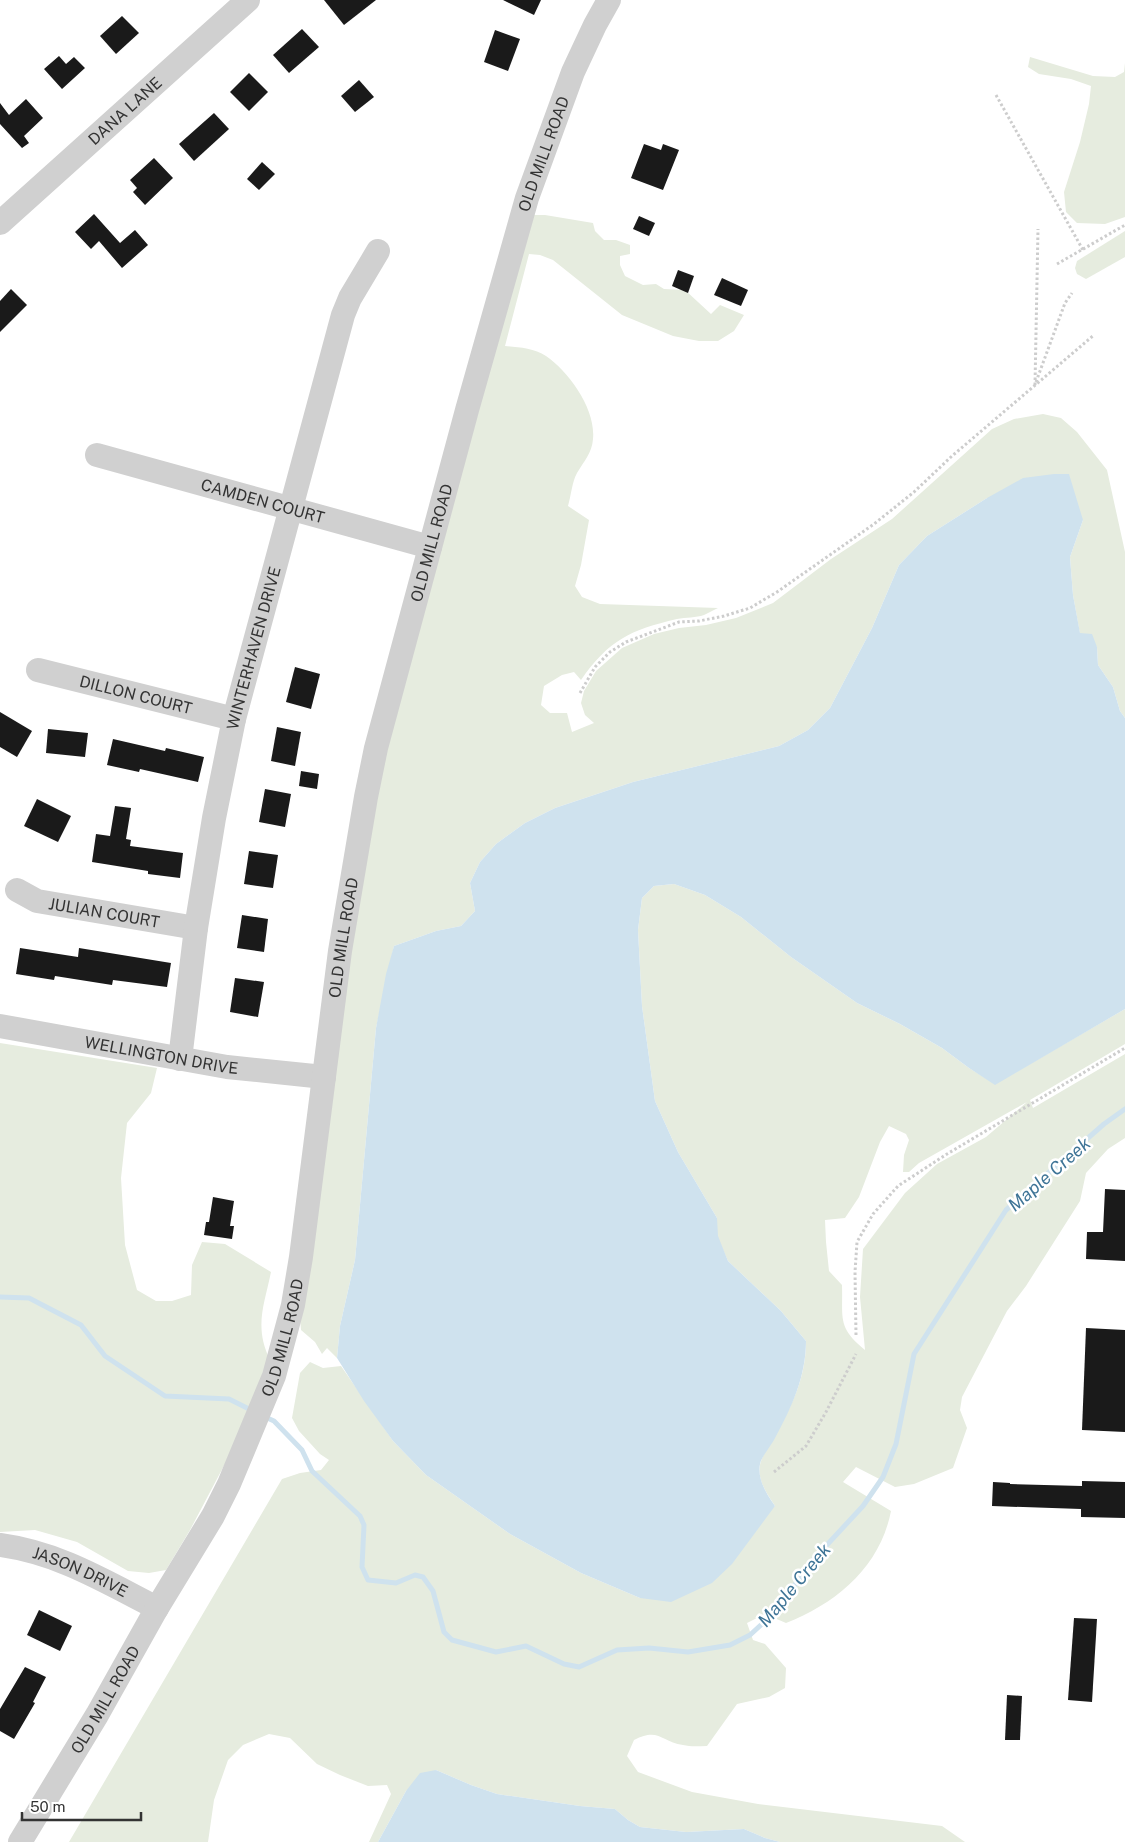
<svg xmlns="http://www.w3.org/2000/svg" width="1125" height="1842" font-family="'Public Sans',sans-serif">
  <rect width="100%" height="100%" fill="#fff"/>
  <g fill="#e6ecdf" fill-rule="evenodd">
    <path d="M 1030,57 L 1093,76 L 1115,77 L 1124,72 L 1125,63 L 1125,217 L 1105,224 L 1077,223 L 1066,212 L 1064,192 L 1080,142 L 1089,104 L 1091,86 L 1071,79 L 1039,74 L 1028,67 Z"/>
    <path d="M 533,215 L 545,215 L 593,223 L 595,231 L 604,240 L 616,240 L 630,245 L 630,254 L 620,256 L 620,265 L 625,276 L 643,285 L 656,284 L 664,289 L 685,290 L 711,314 L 720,305 L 744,315 L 734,331 L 718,341 L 699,341 L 673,336 L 622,315 L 553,260 L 540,255 L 529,254 L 505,346 C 518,347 534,348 546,356 C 569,372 596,409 593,439 C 592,453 584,461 577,473 C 572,482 571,496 568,506 L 589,520 L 581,565 L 575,586 L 582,597 L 600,604 L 718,608 C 713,610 709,613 704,615 C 696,618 686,617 677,619 C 630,630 609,640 581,680 L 574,672 L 562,675 L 544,686 L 541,705 L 550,713 L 567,713 L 572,732 L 594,723 L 585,715 L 581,703 L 584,691 L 596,671 L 622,648 L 654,634 L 679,628 L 706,625 L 736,618 L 773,603 L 831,559 L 892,519 L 992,429 L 1014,419 L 1043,414 L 1061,418 L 1077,432 L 1107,470 L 1125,552 L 1125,718 L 1120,711 L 1113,687 L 1098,665 L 1097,647 L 1080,634 L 1073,595 L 1070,557 L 1083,520 L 987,498 L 927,536 L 899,565 L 872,628 L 830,708 L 808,730 L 779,746 L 633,782 L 555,808 L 525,823 L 496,844 L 480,862 L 470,883 L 475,911 L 461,926 L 436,931 L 394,946 L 376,1028 L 355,1260 L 340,1326 L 337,1358 L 327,1348 L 322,1354 L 315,1342 L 301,1330 L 300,1318 L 357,894 L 389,730 Z"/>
    <path d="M 1125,231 L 1125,257 L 1086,279 L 1077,274 L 1075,268 L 1077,261 Z"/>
    <path d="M 674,884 L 705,895 L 741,917 L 791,957 L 857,1003 L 900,1024 L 942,1048 L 969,1068 L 995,1084 L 1125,1009 L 1125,1044 L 1030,1100 L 1033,1108 L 1125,1054 L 1125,1138 L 1108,1149 L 1086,1173 L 1080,1201 L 1026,1286 L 1007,1311 L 962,1397 L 960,1410 L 967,1428 L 953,1468 L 914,1484 L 895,1487 L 856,1467 L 843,1482 L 891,1511 C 880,1567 837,1603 786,1623 L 765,1614 L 747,1623 L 753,1640 L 765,1644 L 786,1668 L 785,1688 L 769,1697 L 737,1704 L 707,1746 C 699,1746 691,1747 683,1745 C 661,1742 659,1727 634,1740 L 627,1756 L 638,1772 L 692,1792 L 758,1804 L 942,1826 L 965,1842 L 780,1842 L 765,1838 L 744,1829 L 686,1832 L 640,1827 L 628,1820 L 615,1809 L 580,1806 L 497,1794 L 471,1785 L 436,1770 L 406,1791 L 378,1842 L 369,1842 L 391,1794 L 387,1785 L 368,1786 L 340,1775 L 317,1764 L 290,1738 L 269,1734 L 243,1745 L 228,1760 L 214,1800 L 208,1842 L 69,1842 L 282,1479 L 300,1473 L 321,1470 L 329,1460 L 320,1454 L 299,1431 L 292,1418 L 300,1373 L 310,1362 L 323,1368 L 341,1366 L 393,1441 L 426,1475 L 510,1534 L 581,1573 L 640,1598 L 775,1506 C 767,1494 757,1480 760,1465 C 762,1455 771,1443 776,1434 C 793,1403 806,1377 806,1341 L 781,1311 L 728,1261 L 717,1236 L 717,1218 L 678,1152 L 655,1101 L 642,1006 L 638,930 L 642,898 L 654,886 ZM 1027,1102 L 986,1137 L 937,1164 L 905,1193 L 863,1249 L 860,1297 L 865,1350 C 837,1327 843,1319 842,1285 L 829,1271 L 826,1242 L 825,1220 L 845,1218 L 859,1197 L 880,1142 L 889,1126 L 906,1134 L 909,1140 L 904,1155 L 903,1172 L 909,1172 L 919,1163 Z"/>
    <path d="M 0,1043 L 157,1068 L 151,1093 L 127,1123 L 121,1178 L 125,1245 L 137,1290 L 156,1301 L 172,1301 L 191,1295 L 192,1265 L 202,1242 L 225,1244 L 271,1272 C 264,1306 254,1327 270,1360 L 228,1458 L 190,1530 L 166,1570 L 149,1573 L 128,1571 L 77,1542 L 35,1530 L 0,1532 Z"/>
  </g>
  <g fill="#cfe2ee">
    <path d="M 1054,474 L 1069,474 L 1083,520 L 1070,557 L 1073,595 L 1080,633 L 1092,634 L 1097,647 L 1098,665 L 1113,687 L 1120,711 L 1125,718 L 1125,1009 L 995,1085 L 969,1068 L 942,1048 L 900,1024 L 857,1003 L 791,957 L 741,917 L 705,895 L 674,884 L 654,886 L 642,898 L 638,930 L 642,1006 L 655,1101 L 678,1152 L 717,1218 L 718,1236 L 728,1261 L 781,1311 L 806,1341 C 806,1376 792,1407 775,1438 C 771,1446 762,1456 760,1464 C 757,1480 767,1494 775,1506 L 732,1564 L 712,1583 L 671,1602 L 640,1598 L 581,1573 L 510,1534 L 426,1475 L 393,1441 L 364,1401 L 337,1358 L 340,1326 L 355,1260 L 376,1028 L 386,974 L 394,946 L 436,931 L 461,926 L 475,911 L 470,883 L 480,862 L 496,844 L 525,823 L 555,808 L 633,782 L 779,746 L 808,730 L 830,708 L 872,628 L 899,565 L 927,536 L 987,498 L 1023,478 Z"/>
    <path d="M 436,1770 L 471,1785 L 497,1794 L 580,1806 L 615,1809 L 628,1820 L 640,1827 L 686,1832 L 744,1829 L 765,1838 L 780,1842 L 378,1842 L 406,1791 L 420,1773 Z"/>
  </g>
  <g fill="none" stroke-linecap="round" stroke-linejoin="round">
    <g stroke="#cfe2ee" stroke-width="5">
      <path d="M 0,1297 L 29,1298 L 81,1325 L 105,1356 L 165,1396 L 229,1399 L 253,1411"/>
      <path d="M 265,1417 L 274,1421 L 302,1450 L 312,1471 L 360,1516 L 364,1525 L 362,1567 L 368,1580 L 396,1583 L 415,1575 L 423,1577 L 433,1591 L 444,1632 L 452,1640 L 496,1652 L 526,1646 L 564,1664 L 579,1667 L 617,1650 L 649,1648 L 688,1652 L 730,1645 L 750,1635 L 776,1611 L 812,1561 L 863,1506 L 883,1477 L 896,1444 L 914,1354 L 1006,1210 L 1104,1124 L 1125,1109"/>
    </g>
  </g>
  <g fill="#1a1a1a">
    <path d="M 324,0 L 376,0 L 344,25 Z"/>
    <path d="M 503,0 L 541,0 L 534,15 Z"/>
    <path d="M 122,16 L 139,33 L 116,54 L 100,36 Z"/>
    <path d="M 302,29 L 319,47 L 289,73 L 273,55 Z"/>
    <path d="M 495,30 L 520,39 L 508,71 L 484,62 Z"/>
    <path d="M 59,56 L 66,64 L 74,57 L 85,68 L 62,89 L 44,69 Z"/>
    <path d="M 249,73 L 268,92 L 249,111 L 230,92 Z"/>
    <path d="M 359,80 L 374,97 L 355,112 L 341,96 Z"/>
    <path d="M 26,99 L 43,118 L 24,136 L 29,143 L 22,148 L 0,124 L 0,103 L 9,115 Z"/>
    <path d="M 214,113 L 229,129 L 194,161 L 179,144 Z"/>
    <path d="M 644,144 L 661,150 L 663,144 L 679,150 L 663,190 L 631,178 Z"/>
    <path d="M 154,158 L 173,178 L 145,205 L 133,192 L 137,188 L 130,180 Z"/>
    <path d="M 262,162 L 275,174 L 259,190 L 247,179 Z"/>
    <path d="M 94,214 L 120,243 L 135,230 L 148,245 L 122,268 L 99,241 L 91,249 L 75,232 Z"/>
    <path d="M 639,216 L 655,223 L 649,236 L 633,229 Z"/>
    <path d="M 678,270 L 694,276 L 688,293 L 672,286 Z"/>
    <path d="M 722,278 L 748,290 L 741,306 L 714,295 Z"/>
    <path d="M 11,289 L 27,305 L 0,332 L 0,301 Z"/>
    <path d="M 295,667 L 320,674 L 311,709 L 286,702 Z"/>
    <path d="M 0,712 L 32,731 L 17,757 L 0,747 Z"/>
    <path d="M 277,727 L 301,732 L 295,766 L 271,761 Z"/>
    <path d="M 48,729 L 88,733 L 85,757 L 46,753 Z"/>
    <path d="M 113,739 L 165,751 L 166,748 L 204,757 L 198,782 L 140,769 L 139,772 L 107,765 Z"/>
    <path d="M 301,771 L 319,774 L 317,789 L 299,786 Z"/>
    <path d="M 265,789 L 291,794 L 285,827 L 259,822 Z"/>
    <path d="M 37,799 L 71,816 L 58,842 L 24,826 Z"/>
    <path d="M 115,806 L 131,808 L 126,839 L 131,840 L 130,846 L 183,853 L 180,878 L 148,874 L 148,871 L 92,862 L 96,834 L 110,836 Z"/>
    <path d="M 249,851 L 278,855 L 273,888 L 244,884 Z"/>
    <path d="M 242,915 L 268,919 L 264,952 L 237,948 Z"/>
    <path d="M 20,948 L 78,957 L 79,948 L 171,963 L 167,987 L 113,980 L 112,985 L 55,976 L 54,980 L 16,974 Z"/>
    <path d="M 235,978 L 264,982 L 258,1017 L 230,1012 Z"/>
    <path d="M 1105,1189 L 1125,1190 L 1125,1261 L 1086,1259 L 1087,1232 L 1103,1232 Z"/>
    <path d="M 213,1197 L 234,1201 L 230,1226 L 234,1226 L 232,1239 L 204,1235 L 206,1222 L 209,1222 Z"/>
    <path d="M 1086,1328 L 1125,1330 L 1125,1432 L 1082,1430 Z"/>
    <path d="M 1082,1481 L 1125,1482 L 1125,1518 L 1081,1517 L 1081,1509 L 992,1506 L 993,1482 L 1010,1483 L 1010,1484 L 1082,1486 Z"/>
    <path d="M 39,1610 L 72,1626 L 60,1651 L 27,1635 Z"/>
    <path d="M 1074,1618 L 1097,1619 L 1092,1702 L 1068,1700 Z"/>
    <path d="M 25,1667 L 46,1677 L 33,1702 L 35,1703 L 14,1739 L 0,1731 L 0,1709 Z"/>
    <path d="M 1007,1695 L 1022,1696 L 1020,1740 L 1005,1740 Z"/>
  </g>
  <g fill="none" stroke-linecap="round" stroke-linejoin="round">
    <g stroke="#cdcdcd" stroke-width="3" stroke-dasharray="2.5 2.5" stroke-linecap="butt">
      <path d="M 996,95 L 1083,250"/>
      <path d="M 1057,264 L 1125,225"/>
      <path d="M 1036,382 L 1065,303 L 1072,293"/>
      <path d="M 1035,385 L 1038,229"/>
      <path d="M 580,693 L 595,667 L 610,652 L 626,642 L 679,622 L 699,621 L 724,616 L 750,608 L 777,592 L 874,524 L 914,492 L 952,456 L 1094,335"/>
      <path d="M 856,1335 L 855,1272 L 857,1242 L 873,1214 L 898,1186 L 947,1154 L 1125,1048"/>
      <path d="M 774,1472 L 806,1446 L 826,1412 L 856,1354"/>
    </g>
    <g stroke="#d0d0d0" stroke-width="24">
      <path id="s1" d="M 0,223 L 248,0"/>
      <path id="s2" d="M 97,455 L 430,547"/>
      <path id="s3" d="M 38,670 L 234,719"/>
      <path id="s4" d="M 17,890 L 37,901 L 196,928"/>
      <path id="s5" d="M 0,1026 L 227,1067 L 324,1077"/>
      <path id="s6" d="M 180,1059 L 196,928 L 214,818 L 234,719 L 343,315 L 350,298 L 378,251"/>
      <path id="s7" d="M 0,1545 C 59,1553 104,1581 157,1608"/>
      <path id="s8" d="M 20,1842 L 97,1715 L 157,1608 L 213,1516 L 229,1484 L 274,1376 L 293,1305 L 301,1257 L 340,951 L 366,797 L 376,748 L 467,410 L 527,198 L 573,72 L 595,25 L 609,0"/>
    </g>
  </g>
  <g text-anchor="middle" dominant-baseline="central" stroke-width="5" stroke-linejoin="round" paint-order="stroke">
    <g font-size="16" fill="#333" stroke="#fff">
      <text stroke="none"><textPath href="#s1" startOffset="168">DANA LANE</textPath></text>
      <text stroke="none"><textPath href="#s8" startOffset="1786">OLD MILL ROAD</textPath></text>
      <text stroke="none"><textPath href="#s2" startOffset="172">CAMDEN COURT</textPath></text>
      <text stroke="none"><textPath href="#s8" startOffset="1381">OLD MILL ROAD</textPath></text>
      <text stroke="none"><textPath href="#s6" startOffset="418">WINTERHAVEN DRIVE</textPath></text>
      <text stroke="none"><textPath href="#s3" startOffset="101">DILLON COURT</textPath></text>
      <text stroke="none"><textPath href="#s4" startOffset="91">JULIAN COURT</textPath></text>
      <text stroke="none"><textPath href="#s8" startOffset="976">OLD MILL ROAD</textPath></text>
      <text stroke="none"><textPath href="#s5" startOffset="164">WELLINGTON DRIVE</textPath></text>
      <text stroke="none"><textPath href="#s8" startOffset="571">OLD MILL ROAD</textPath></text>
      <text stroke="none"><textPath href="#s7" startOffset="85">JASON DRIVE</textPath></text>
      <text stroke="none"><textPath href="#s8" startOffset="166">OLD MILL ROAD</textPath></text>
    </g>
    <g font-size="18" font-style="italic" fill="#3f7597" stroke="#fff">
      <text transform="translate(1049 1174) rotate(-41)">Maple Creek</text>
      <text transform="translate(794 1585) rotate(-50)">Maple Creek</text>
    </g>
  </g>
  <path d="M22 1812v8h119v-8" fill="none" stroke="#333333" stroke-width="2.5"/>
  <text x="30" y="1812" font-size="15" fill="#333333" stroke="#ffffff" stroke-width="4" paint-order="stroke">50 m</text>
</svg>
